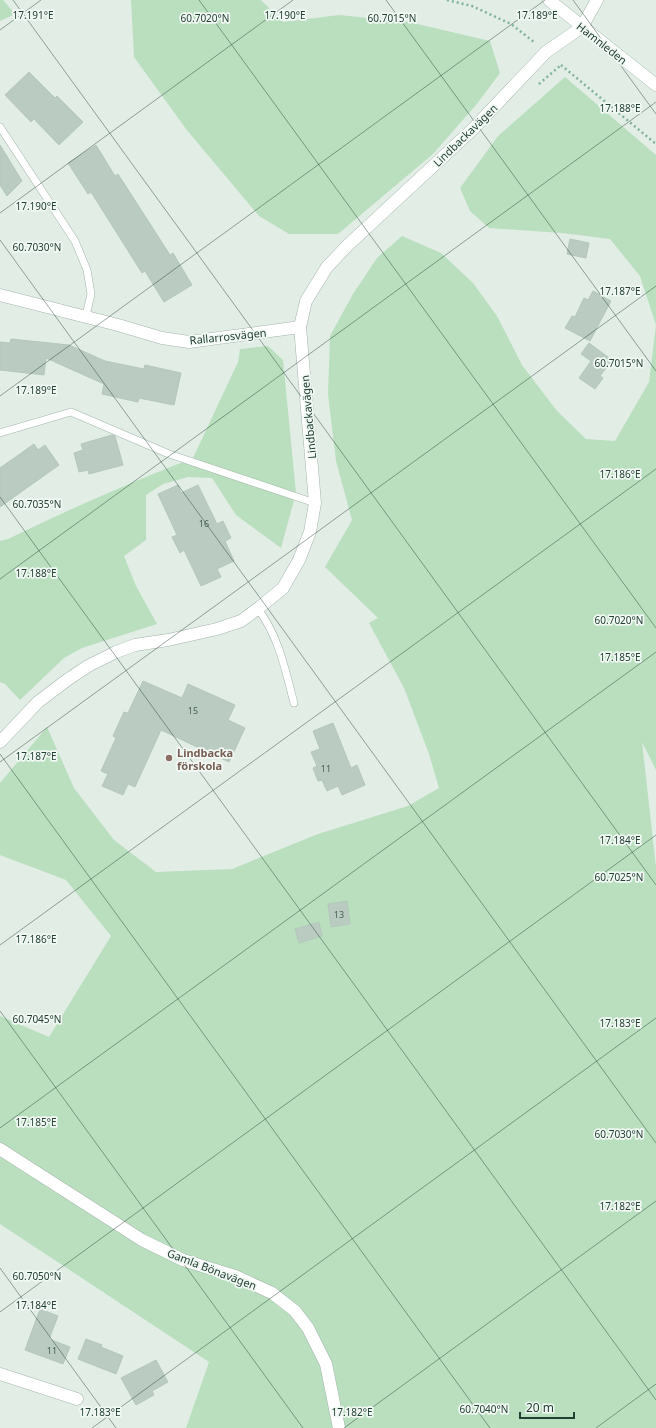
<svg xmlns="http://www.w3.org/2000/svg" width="656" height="1428" font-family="'Noto Sans',sans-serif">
  <rect width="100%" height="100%" fill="#e2ede6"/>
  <g fill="#b9dfbe">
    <path d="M 0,0 L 3,0 L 15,14 L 0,21 Z"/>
    <path d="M 131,0 L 261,0 L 283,22 L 339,15 L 409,22 L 490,41 L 500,73 L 476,105 L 433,154 L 338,234 L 289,234 L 259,216 L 186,129 L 134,57 Z"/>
    <path d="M 565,77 L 656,155 L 656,770 L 642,742 L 656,867 L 656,1428 L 186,1428 L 209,1362 L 0,1224 L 0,1016 L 49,1037 L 111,936 L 66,880 L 0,855 L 0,783 L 47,727 L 74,788 L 114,840 L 156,872 L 232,869 L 318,834 L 408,806 L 439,788 L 429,754 L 404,688 L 369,623 L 378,618 L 325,567 L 352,520 L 336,461 L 328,394 L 330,336 L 353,294 L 377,258 L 402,236 L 441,253 L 473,283 L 497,316 L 522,365 L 557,411 L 586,439 L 615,441 L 649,382 L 656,325 L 640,276 L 610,239 L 562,233 L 489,228 L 470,211 L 460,188 L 498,136 Z"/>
    <path d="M 268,346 L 283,360 L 296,493 L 281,548 L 236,515 L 212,478 L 188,477 L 163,484 L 146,495 L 146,540 L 124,556 L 136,586 L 157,624 L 82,648 L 64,658 L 20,700 L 5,684 L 0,682 L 0,541 L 8,539 C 69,509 130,483 193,458 L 238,362 L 240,349 Z"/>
  </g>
  <g fill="#bacbc1" stroke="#b4c7bc">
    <path d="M 29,72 L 55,98 L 57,96 L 83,122 L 59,145 L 34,119 L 31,122 L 5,95 Z"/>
    <path d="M 0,145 L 22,181 L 7,196 L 0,185 Z"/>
    <path d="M 96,145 L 115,176 L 118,174 L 170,255 L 173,253 L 192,285 L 164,302 L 145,271 L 142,273 L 91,192 L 88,194 L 68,163 Z"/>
    <path d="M 570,239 L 589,243 L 586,258 L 567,254 Z"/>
    <path d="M 593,291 L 611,301 L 590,341 L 565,328 L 572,316 L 575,317 L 584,298 L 588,300 Z"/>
    <path d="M 11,339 L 69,345 L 105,361 L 144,369 L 145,365 L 181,373 L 174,405 L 139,398 L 138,402 L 102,394 L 104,384 L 46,358 L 44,375 L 0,370 L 0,342 L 10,343 Z"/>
    <path d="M 589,343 L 612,360 L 600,376 L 603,378 L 595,389 L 579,378 L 591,361 L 581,354 Z"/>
    <path d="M 112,435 L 115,436 L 123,465 L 89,474 L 88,470 L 79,472 L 74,453 L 83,450 L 81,444 Z"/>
    <path d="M 34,444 L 38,450 L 45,445 L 59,465 L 0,507 L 0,468 Z"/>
    <path d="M 178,485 L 181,493 L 198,485 L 217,524 L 223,521 L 231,538 L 225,541 L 234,561 L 217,569 L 221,577 L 201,586 L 184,550 L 180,553 L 172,537 L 177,535 L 158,494 Z"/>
    <path d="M 143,681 L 182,698 L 188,684 L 235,705 L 228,720 L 245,728 L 229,762 L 161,730 L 135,787 L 128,784 L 123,795 L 102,786 L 108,774 L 101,771 L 116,738 L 113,736 L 124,712 L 128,713 Z"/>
    <path d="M 333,723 L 351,768 L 357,765 L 365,785 L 342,795 L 338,786 L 327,791 L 322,780 L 318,781 L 313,768 L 317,766 L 311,752 L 320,749 L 313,731 Z"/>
    <path d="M 347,901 L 350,924 L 331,927 L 328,904 Z"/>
    <path d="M 319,922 L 322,936 L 299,943 L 295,929 Z"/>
    <path d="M 40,1309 L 58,1316 L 49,1339 L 70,1347 L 63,1364 L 25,1350 Z"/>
    <path d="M 86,1339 L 102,1345 L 101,1347 L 123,1356 L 116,1374 L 78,1359 Z"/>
    <path d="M 156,1360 L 168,1382 L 152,1391 L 154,1395 L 136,1405 L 121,1378 Z"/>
  </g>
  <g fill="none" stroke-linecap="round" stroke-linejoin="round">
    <g stroke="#a4b5ac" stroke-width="8">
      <g id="service">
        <path d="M 0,127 L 75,241 L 87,270 L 91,294 L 86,316"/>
        <path d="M 0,433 L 71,412 L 169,454 L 315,503"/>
        <path d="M 258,609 C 279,637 285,669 294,703"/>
      </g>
    </g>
    <g stroke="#a4b5ac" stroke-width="13">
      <g id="minor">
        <path d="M 0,295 L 118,325 L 162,338 L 189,342 L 300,327"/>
        <path d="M 0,742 L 38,702 L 67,680 L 88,666 L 116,652 L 135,645 L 168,640 L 217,629 L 241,621 L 260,607 L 283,588 L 299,560 L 310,532 L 315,503 L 300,327 L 306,301 L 327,267 L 348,245 L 473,129 L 546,52 L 582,27 L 597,0"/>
        <path d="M 0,1149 L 142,1240 L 183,1260 L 235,1276 L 272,1293 L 295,1311 L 308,1328 L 326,1364 L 339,1428"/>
        <path d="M 0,1374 L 77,1399"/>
      </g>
    </g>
    <g stroke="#a2bcaf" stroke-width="13">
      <path id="secondary" d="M 549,0 L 656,85"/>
    </g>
    <g stroke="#80b29b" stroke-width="2.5" stroke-dasharray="2 3" stroke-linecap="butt">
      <path d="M 447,0 L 472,6 L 511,24 L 534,42"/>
      <path d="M 561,65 L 656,144"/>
      <path d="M 539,84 L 561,65"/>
    </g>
    <use href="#service" stroke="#fff" stroke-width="7"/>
    <use href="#minor" stroke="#fff" stroke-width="12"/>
    <use href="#secondary" stroke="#fff" stroke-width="12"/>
  </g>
  <path fill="none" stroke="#213f32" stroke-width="1" stroke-opacity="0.45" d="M 13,0 L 656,885M 199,0 L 656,628M 386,0 L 656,371M 573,0 L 656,114M 0,30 L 41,0M 0,213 L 293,0M 0,240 L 656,1143M 0,396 L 545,0M 0,497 L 656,1400M 0,579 L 656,102M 0,754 L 490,1428M 0,762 L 656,286M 0,945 L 656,469M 0,1011 L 303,1428M 0,1128 L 656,652M 0,1268 L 116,1428M 0,1312 L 656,835M 92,1428 L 656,1018M 344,1428 L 656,1201M 596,1428 L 656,1384"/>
  <circle fill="#8d6e63" stroke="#f2f9f5" stroke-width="1.5" cx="169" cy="758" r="4"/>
  <g text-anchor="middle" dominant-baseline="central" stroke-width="3.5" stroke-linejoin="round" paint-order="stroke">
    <g font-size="9" fill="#476256">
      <text x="204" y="523">16</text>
      <text x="193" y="710">15</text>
      <text x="326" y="768">11</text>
      <text x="339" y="914">13</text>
      <text x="52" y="1350">11</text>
    </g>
    <g font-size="11" fill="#213f32" stroke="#f2f9f5">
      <text transform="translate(602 43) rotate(38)">Hamnleden</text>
      <text transform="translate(465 135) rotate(-44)">Lindbackavägen</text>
      <text transform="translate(228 336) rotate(-6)">Rallarrosvägen</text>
      <text transform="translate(308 417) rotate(-95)">Lindbackavägen</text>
      <text transform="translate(212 1269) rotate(21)">Gamla Bönavägen</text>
    </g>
    <g font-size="11" font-weight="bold" fill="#785e54" stroke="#f2f9f5" text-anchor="start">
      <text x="177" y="752">Lindbacka<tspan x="177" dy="13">förskola</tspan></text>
    </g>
  </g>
  <g font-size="10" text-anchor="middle" fill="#213f32" stroke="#f2f9f5" stroke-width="3.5" stroke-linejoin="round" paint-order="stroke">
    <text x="33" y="19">17.191°E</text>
    <text x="285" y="19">17.190°E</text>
    <text x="537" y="19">17.189°E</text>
    <text x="205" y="22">60.7020°N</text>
    <text x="392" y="22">60.7015°N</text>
    <text x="620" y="112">17.188°E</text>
    <text x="36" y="210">17.190°E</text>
    <text x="37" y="251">60.7030°N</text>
    <text x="620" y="295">17.187°E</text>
    <text x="619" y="367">60.7015°N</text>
    <text x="36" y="394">17.189°E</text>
    <text x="620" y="478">17.186°E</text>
    <text x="37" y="508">60.7035°N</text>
    <text x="36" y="577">17.188°E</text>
    <text x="619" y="624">60.7020°N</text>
    <text x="620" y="661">17.185°E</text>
    <text x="36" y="760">17.187°E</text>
    <text x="620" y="844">17.184°E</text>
    <text x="619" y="881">60.7025°N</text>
    <text x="36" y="943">17.186°E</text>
    <text x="37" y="1023">60.7045°N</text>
    <text x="620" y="1027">17.183°E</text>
    <text x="36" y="1126">17.185°E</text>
    <text x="619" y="1138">60.7030°N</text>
    <text x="620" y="1210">17.182°E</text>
    <text x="37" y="1280">60.7050°N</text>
    <text x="36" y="1309">17.184°E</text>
    <text x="484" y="1413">60.7040°N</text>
    <text x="100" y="1416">17.183°E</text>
    <text x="352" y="1416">17.182°E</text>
  </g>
  <path d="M520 1412v6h54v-6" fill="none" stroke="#213f32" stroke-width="2"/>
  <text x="526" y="1412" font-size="12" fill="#213f32" stroke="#f2f9f5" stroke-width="3" paint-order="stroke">20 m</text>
</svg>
